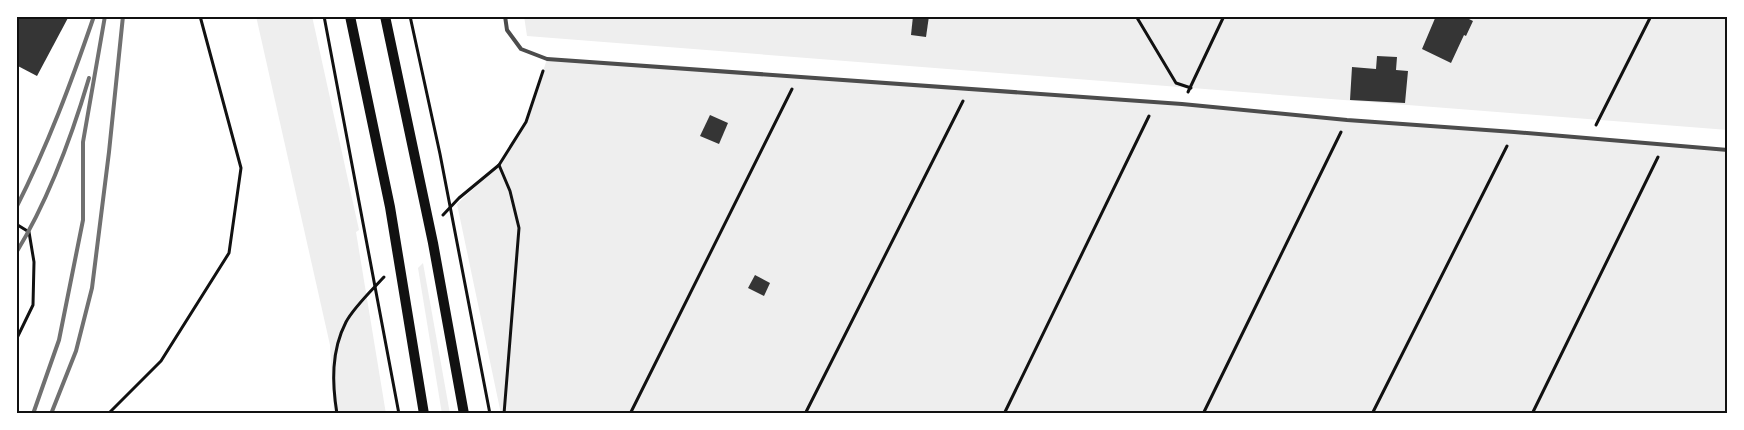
<svg xmlns="http://www.w3.org/2000/svg" width="1744" height="430" font-family="'PT Sans',sans-serif">
  <rect width="100%" height="100%" fill="#fff"/>
  <g fill="#eee">
    <path d="M 256,16 L 312,16 L 359,230 L 356,232 L 386,414 L 334,414 L 330,345 Z"/>
    <path d="M 524,16 L 1728,16 L 1728,130 L 527,36 Z"/>
    <path d="M 547,59 L 1156,102 L 1347,120 L 1728,150 L 1728,414 L 501,414 L 457,204 L 499,165 L 526,122 Z"/>
    <path d="M 423,263 L 450,414 L 442,414 L 418,268 Z"/>
  </g>
  <g fill="#353535">
    <path d="M 16,16 L 69,16 L 37,76 L 16,65 Z"/>
    <path d="M 913,16 L 929,16 L 926,37 L 911,35 Z"/>
    <path d="M 1436,16 L 1463,16 L 1473,21 L 1466,36 L 1464,35 L 1451,63 L 1422,49 Z"/>
    <path d="M 1377,56 L 1397,57 L 1396,70 L 1408,71 L 1405,103 L 1350,100 L 1352,67 L 1376,69 Z"/>
    <path d="M 710,115 L 728,123 L 719,144 L 700,136 Z"/>
    <path d="M 755,275 L 770,283 L 764,296 L 748,288 Z"/>
  </g>
  <g fill="none" stroke-linecap="round" stroke-linejoin="round">
    <g stroke="#111" stroke-width="3">
      <path d="M 324,16 L 399,414"/>
      <path d="M 410,16 L 440,154 L 490,414"/>
      <path d="M 1136,16 L 1176,83 L 1191,88"/>
      <path d="M 1188,92 L 1224,16"/>
      <path d="M 1596,125 L 1651,16"/>
      <path d="M 499,165 L 510,191 L 519,228 L 504,414"/>
      <path d="M 443,215 L 459,198 L 499,165 L 526,122 L 543,71"/>
      <path d="M 16,224 L 29,232 L 34,262 L 33,305 L 16,340"/>
      <path d="M 108,414 L 161,361 L 229,253 L 241,168 L 200,16"/>
      <path d="M 337,414 C 332,383 331,351 346,322 C 354,307 372,290 384,277"/>
      <path d="M 630,414 L 792,89"/>
      <path d="M 805,414 L 963,101"/>
      <path d="M 1004,414 L 1149,116"/>
      <path d="M 1203,414 L 1341,132"/>
      <path d="M 1372,414 L 1507,146"/>
      <path d="M 1532,414 L 1658,157"/>
    </g>
    <path stroke="#4c4c4c" stroke-width="4" d="M 505,16 L 507,30 L 521,49 L 547,59 L 1182,104 L 1347,120 L 1514,132 L 1728,150"/>
    <g stroke="#111" stroke-width="10">
      <path d="M 350,16 L 390,207 L 424,414"/>
      <path d="M 385,16 L 433,243 L 464,414"/>
    </g>
    <g stroke="#707070" stroke-width="4">
      <path d="M 16,208 C 48,145 71,83 94,16"/>
      <path d="M 16,253 C 49,199 71,139 89,78"/>
      <path d="M 33,414 L 59,340 L 83,220 L 83,142 L 105,16"/>
      <path d="M 51,414 L 76,351 L 92,288 L 109,152 L 123,16"/>
    </g>
  </g>
  <rect width="1744" height="430" fill="none" stroke="#ffffff" stroke-width="35"/>
  <rect x="18" y="18" width="1708" height="394" fill="none" stroke="#111" stroke-width="2"/>
</svg>
